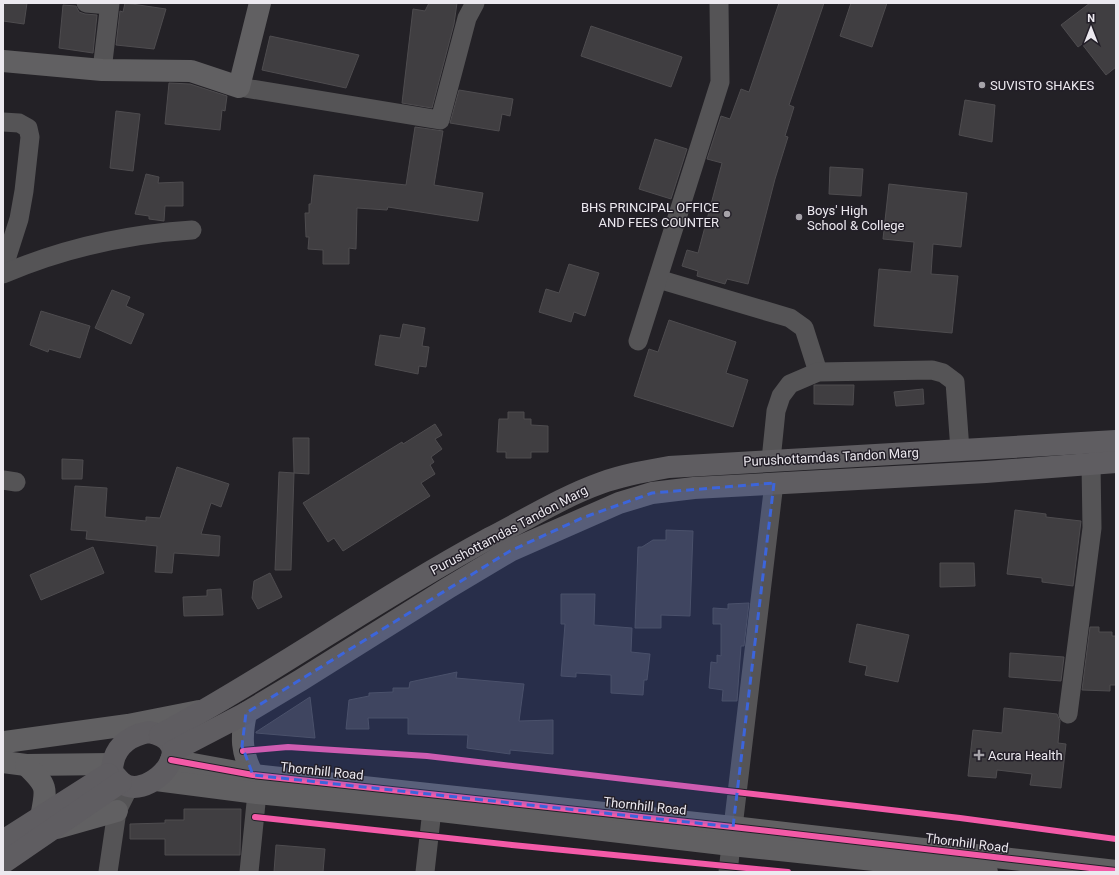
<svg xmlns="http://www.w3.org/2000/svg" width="1119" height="875" font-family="Roboto,sans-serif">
  <rect width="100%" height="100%" fill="#232126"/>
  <g fill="#403e41" stroke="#4e4c4f">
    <path d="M 3,3 L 27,3 L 24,24 L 3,21 Z"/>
    <path d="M 125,3 L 166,9 L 154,49 L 116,45 L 120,11 L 123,12 Z"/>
    <path d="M 429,3 L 457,3 L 454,24 L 432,108 L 402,103 L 413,9 L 425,11 Z"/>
    <path d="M 779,3 L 824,3 L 789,105 L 794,107 L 785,136 L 788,137 L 775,179 L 748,284 L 727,279 L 725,284 L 697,276 L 698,271 L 682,266 L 687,250 L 698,253 L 722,163 L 707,159 L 721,116 L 730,119 L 741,89 L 749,92 Z"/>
    <path d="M 851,3 L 887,3 L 872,47 L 840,36 Z"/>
    <path d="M 1090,3 L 1116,3 L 1116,67 L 1106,75 L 1082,44 L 1078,47 L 1061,25 Z"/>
    <path d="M 63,5 L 76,6 L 79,12 L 85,14 L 97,15 L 93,53 L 59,48 Z"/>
    <path d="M 591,26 L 682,57 L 671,87 L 581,56 Z"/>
    <path d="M 270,36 L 359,55 L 346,88 L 262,70 Z"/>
    <path d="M 169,83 L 190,84 L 227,96 L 225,111 L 222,110 L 220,130 L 165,124 Z"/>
    <path d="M 459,90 L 513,99 L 510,116 L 502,114 L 499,131 L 450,123 Z"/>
    <path d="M 965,100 L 995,105 L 992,142 L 959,135 Z"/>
    <path d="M 116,111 L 140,114 L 133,171 L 110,168 Z"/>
    <path d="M 415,127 L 443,131 L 434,185 L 483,193 L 478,221 L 388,207 L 387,210 L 357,208 L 356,249 L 349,248 L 349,264 L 323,264 L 323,250 L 308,249 L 309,237 L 306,237 L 305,213 L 309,213 L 309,204 L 311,204 L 314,175 L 406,185 Z"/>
    <path d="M 655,139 L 687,149 L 671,199 L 639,189 Z"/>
    <path d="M 830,167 L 863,169 L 861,196 L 829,194 Z"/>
    <path d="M 146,174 L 159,177 L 158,183 L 183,182 L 183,206 L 165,206 L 164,221 L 149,219 L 149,216 L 135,214 Z"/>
    <path d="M 889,184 L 967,193 L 961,247 L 933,244 L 931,274 L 958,276 L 952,333 L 874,326 L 879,269 L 911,272 L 914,242 L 883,239 Z"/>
    <path d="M 569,264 L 599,273 L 585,316 L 574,312 L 571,322 L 539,312 L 546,289 L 559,293 Z"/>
    <path d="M 112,290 L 130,297 L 126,306 L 144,314 L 131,344 L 95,328 Z"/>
    <path d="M 41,311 L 90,326 L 80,358 L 49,349 L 48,352 L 30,345 Z"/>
    <path d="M 669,320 L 736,342 L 726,373 L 748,380 L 733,427 L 634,396 L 649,349 L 658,352 Z"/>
    <path d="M 403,324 L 425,328 L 422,346 L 429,347 L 426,367 L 419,366 L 418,374 L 375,365 L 380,335 L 400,338 Z"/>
    <path d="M 814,385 L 854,385 L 853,405 L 814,404 Z"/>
    <path d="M 923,389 L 924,404 L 896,406 L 894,392 Z"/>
    <path d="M 508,412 L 524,412 L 524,419 L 531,419 L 531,425 L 548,426 L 548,452 L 531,452 L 531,458 L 506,458 L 506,452 L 497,452 L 499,419 L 508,419 Z"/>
    <path d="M 435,424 L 442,435 L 435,439 L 442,449 L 431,457 L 434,462 L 430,465 L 435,474 L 421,483 L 430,496 L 343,551 L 334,538 L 328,542 L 303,503 L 402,442 L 403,444 Z"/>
    <path d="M 293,438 L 309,438 L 309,474 L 294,473 Z"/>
    <path d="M 62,459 L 83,460 L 82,479 L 62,479 Z"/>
    <path d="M 177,467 L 229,484 L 221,507 L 211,503 L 201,534 L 220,536 L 219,556 L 174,553 L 172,573 L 155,572 L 157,546 L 86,539 L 87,531 L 71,530 L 75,486 L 107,488 L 105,517 L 146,521 L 146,517 L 160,518 Z"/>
    <path d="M 279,472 L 294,473 L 291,570 L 275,570 Z"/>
    <path d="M 1015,510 L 1046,514 L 1046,517 L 1081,521 L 1073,586 L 1042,582 L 1042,578 L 1007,574 Z"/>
    <path d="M 666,530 L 693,531 L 690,616 L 661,615 L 661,628 L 635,628 L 638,547 L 642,547 L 653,540 L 666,540 Z"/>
    <path d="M 93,547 L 104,573 L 41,600 L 30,575 Z"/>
    <path d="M 940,563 L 974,563 L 975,586 L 940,587 Z"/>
    <path d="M 270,573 L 282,597 L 258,609 L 252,598 L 254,581 Z"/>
    <path d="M 221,589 L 223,615 L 184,616 L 183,597 L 207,596 L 207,590 Z"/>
    <path d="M 561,594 L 595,594 L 594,625 L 632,628 L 631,652 L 650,654 L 647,680 L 644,680 L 643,695 L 611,693 L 611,675 L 576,673 L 576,677 L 561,676 L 565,624 L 561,624 Z"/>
    <path d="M 749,603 L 744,646 L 741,646 L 737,701 L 722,701 L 723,690 L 709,688 L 711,662 L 717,663 L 717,655 L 721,656 L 721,624 L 713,624 L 713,608 L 728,609 L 728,604 Z"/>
    <path d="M 857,624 L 909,635 L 898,682 L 865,675 L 867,666 L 849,662 Z"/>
    <path d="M 1090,627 L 1099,627 L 1099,632 L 1112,632 L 1112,636 L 1116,636 L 1116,685 L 1110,685 L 1110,691 L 1082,690 Z"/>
    <path d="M 1010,653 L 1064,657 L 1061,681 L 1009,677 Z"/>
    <path d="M 457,672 L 456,678 L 524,684 L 519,721 L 553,720 L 553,754 L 510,750 L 510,754 L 467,748 L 468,735 L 408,734 L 408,718 L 368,718 L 369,729 L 346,729 L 349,700 L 369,696 L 369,693 L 393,692 L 393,688 L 409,688 L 410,682 Z"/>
    <path d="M 310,697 L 315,738 L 256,733 L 256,732 Z"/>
    <path d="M 1004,708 L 1057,714 L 1060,721 L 1058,743 L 1066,744 L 1061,788 L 1030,785 L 1032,774 L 997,770 L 996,778 L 968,776 L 973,730 L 1002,733 Z"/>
    <path d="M 184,809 L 241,809 L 240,855 L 165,855 L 165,839 L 130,839 L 130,824 L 165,823 L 165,820 L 184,820 Z"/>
    <path d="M 276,845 L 325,849 L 323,872 L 274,872 Z"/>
  </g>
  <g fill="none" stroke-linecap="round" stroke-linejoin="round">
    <g stroke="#555456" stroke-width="19">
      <path d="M 86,3 L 109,5"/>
      <path d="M 102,70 L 110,3"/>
      <path d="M 239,87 L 440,120 L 467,18 L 475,3"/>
      <path d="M 3,122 L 19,123 L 28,128 L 30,137 L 24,191 L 19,219 L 3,269"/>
      <path d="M 3,274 C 62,249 128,234 192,230"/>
      <path d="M 658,279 L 790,318 L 804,328 L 818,372"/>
      <path d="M 638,341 L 720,82 L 719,3"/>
      <path d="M 771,460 L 776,411 L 781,396 L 790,384 L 818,372 L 932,370 L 943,373 L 955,382 L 960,450"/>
      <path d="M 3,480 L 16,482"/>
      <path d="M 1068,714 L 1092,528 L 1091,463"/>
      <path d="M 733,827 L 774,483"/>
      <path d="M 108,872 L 117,811 L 129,787"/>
      <path d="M 249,872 L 257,793"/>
      <path d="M 425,872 L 432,810"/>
      <path d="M 728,872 L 731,845"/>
    </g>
    <g stroke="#616062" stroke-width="22">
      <path d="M 3,61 L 102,70 L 191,71 L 239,87 L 260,3"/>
      <path d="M 246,713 C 241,737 241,752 253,775"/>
      <path d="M 5,742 L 128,725 L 199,711"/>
      <path d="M 171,760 L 253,775 L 733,827 L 1116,871"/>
      <path d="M 3,762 L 26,765 L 112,764"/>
      <path d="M 26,765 C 48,786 47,788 41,817"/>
      <path d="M 156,780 L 257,793 L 432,810 L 731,845 L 987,872"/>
      <path d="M 57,828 L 117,811"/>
    </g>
    <g stroke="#5f5d61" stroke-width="22">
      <path d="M 149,732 C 201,743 155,794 128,786 C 121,784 117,777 112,772 C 112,749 127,736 149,732 Z"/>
      <path d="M 160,735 C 273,674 377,599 490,538 C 527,519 562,497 601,483 C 623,475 646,471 669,467 L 1116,441"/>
      <path d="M 173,751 L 246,713 L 301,680 L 448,588 L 510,551 L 619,503 L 652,493 L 694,488 L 986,472 L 1116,462"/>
      <path d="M 3,841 L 108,774"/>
      <path d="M 3,863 L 121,782"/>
    </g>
    <g stroke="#231f28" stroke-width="8">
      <g id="cycleway">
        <path d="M 243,751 L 288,747 L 427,756 L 960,818 L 1116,839"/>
        <path d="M 171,760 L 253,775 L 733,827 L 1116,871"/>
        <path d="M 255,817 L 512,845 L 788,872"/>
      </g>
    </g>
    <use href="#cycleway" stroke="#f35aa7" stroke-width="6"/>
  </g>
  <path fill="#3c65db" fill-opacity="0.2" stroke="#3c65db" stroke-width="3" stroke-dasharray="8 5" stroke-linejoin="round" d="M 774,483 L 733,827 L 253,775 L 242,746 L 246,713 L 510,551 L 582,518 L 652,493 Z"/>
  <g fill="#a6a3a9" stroke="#231f28" stroke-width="1.5">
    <circle cx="982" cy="85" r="4"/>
    <circle cx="727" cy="214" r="4"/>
    <circle cx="799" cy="217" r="4"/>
    <path d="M977 749h4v4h4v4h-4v4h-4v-4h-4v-4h4z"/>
  </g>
  <g text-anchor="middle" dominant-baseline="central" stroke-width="3" stroke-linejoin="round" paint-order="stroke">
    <g font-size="13" fill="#ece9ef" stroke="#231f28" text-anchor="start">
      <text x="990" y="85">SUVISTO SHAKES</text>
      <text x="719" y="207" text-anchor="end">BHS PRINCIPAL OFFICE<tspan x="719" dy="15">AND FEES COUNTER</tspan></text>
      <text x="807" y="210">Boys' High<tspan x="807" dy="15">School &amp; College</tspan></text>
      <text x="988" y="755">Acura Health</text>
    </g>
    <g font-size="13" fill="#ece9ef" stroke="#231f28">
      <text transform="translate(831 457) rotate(-3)">Purushottamdas Tandon Marg</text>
      <text transform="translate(509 530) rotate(-28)">Purushottamdas Tandon Marg</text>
      <text transform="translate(322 771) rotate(6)">Thornhill Road</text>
      <text transform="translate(645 806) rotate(6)">Thornhill Road</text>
      <text transform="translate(967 843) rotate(7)">Thornhill Road</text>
    </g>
  </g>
  <rect width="1119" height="875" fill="none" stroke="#ece9ef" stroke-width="8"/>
  <g transform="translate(1091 28)" stroke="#231f28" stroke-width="3" paint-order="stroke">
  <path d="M0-3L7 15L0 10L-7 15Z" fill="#ece9ef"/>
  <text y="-6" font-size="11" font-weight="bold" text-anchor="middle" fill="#ece9ef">N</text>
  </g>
</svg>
